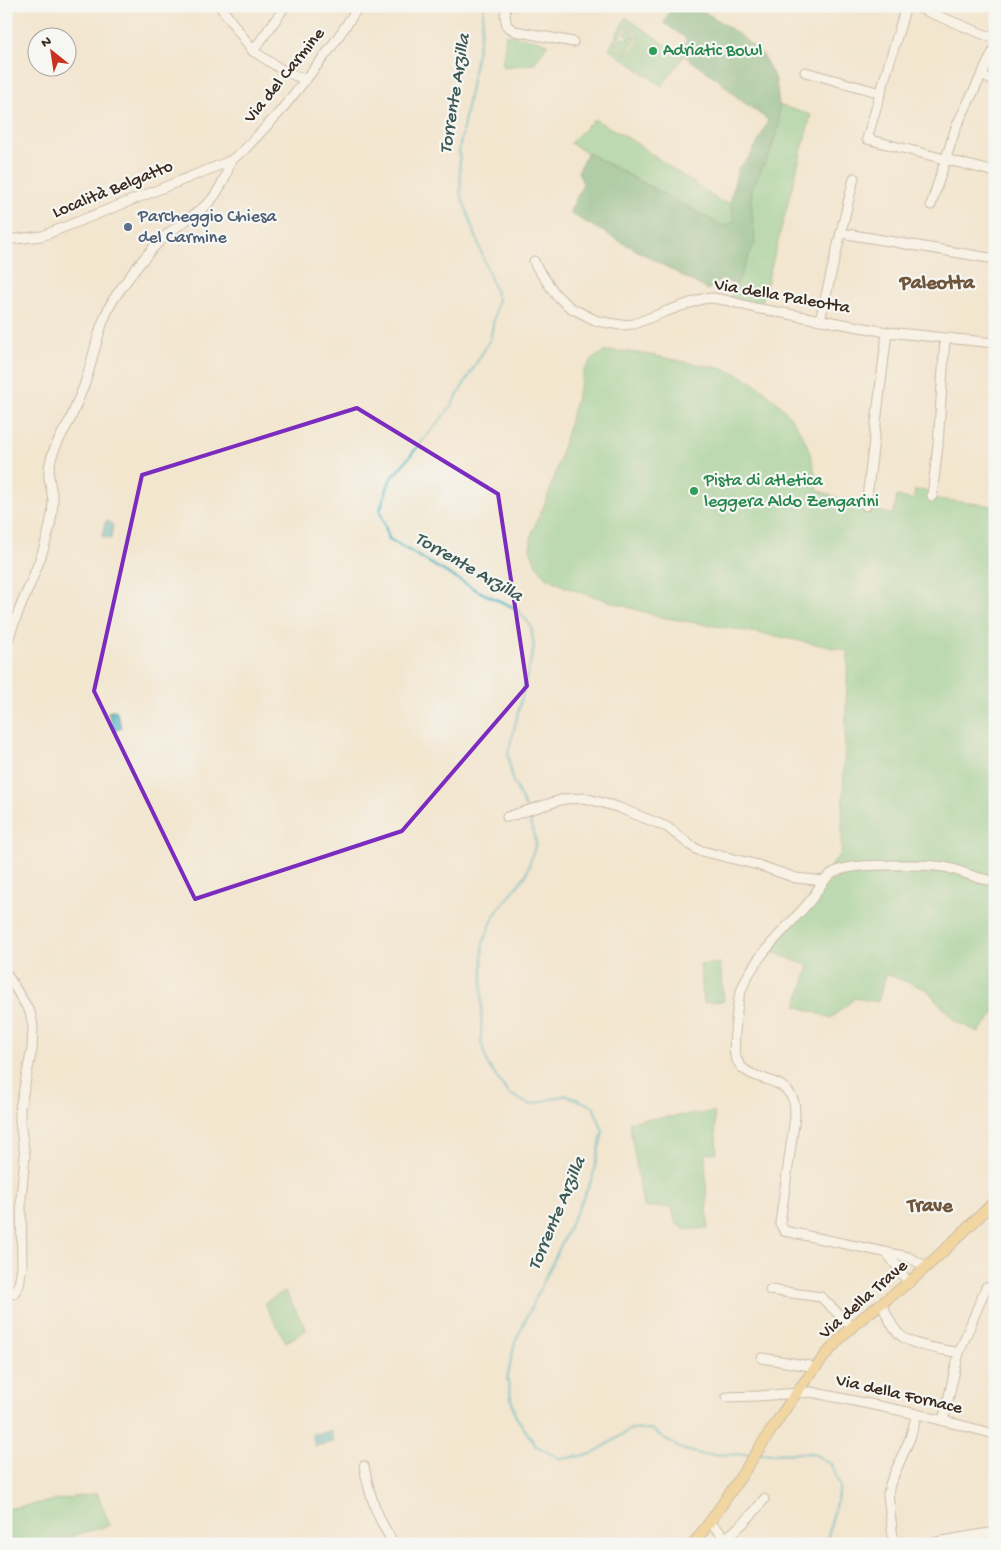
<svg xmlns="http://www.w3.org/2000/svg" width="1001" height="1550" font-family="'Gochi Hand',sans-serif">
  <rect width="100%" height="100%" fill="#f6f6f2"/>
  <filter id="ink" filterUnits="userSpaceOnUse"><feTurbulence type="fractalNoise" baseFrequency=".02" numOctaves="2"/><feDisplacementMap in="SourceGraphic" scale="10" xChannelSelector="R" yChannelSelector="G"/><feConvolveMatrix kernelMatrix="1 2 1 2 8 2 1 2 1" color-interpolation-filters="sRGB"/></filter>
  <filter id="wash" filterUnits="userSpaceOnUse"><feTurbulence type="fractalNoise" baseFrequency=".0096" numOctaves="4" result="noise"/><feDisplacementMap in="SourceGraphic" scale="20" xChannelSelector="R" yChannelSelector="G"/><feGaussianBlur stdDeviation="1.12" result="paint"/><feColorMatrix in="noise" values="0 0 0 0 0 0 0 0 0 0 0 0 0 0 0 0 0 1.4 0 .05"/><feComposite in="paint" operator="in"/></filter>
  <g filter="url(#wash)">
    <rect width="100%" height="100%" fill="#f2e6cf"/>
    <g fill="#7bcb8d" stroke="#5b7a56" fill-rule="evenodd">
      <path d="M 6,15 L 10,15 L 9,50 L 6,50 Z"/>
      <path d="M 626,17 L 683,57 L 662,86 L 609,49 ZM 628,26 L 634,28 L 640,40 C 639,41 628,54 627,54 L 617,49 L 615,45 L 623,30 Z"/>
      <path d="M 628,28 L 632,29 L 634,31 L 633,36 L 636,36 L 638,39 L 633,43 L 628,51 L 626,52 L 617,46 L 621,38 L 630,39 L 624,33 Z"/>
      <path d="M 506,34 L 536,40 L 548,44 L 534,64 L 502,67 Z"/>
      <path d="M 779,105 L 811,115 L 761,306 L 730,298 L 755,243 L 751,200 L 753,186 L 770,153 L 778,125 Z"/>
      <path d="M 594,119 L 627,137 L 721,202 L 730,202 L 734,221 L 725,227 L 570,143 Z"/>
      <path d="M 606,351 C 632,350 656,356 681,361 C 699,365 720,366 737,374 C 767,387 800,421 810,453 C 814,465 816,478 818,490 L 863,508 L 893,514 L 897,496 L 913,500 L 915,490 L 930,491 L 930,498 L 995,506 L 995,1013 L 979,1032 L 956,1022 L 926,989 L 886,974 L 878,1002 L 855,998 L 831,1018 L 796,1006 L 809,966 L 769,951 L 827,882 L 822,876 L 841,853 L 848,651 L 776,636 L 660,617 L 567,588 L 546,577 L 536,565 L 530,549 L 532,532 L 546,501 L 555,475 L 584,371 L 592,359 Z"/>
      <path d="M 720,963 L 724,1001 L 704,1003 L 700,965 Z"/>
      <path d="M 714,1112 L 717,1152 L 705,1154 L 708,1228 L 686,1230 L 675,1223 L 672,1207 L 643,1207 L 629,1121 Z"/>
      <path d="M 285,1291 L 307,1330 L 286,1342 L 264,1303 Z"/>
      <path d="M 97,1493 L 110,1525 L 47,1544 L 6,1544 L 6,1509 Z"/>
    </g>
    <path fill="#64af78" stroke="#506c4b" d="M 672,6 L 680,6 L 705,12 L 736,32 L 762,54 L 776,80 L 779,105 L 779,125 L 770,153 L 753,186 L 751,200 L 755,243 L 736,285 L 722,279 L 708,290 L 569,213 L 583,184 L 578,172 L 587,153 L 725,227 L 734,221 L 730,202 L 738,168 L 749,157 L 759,140 L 768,120 L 739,99 L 717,79 L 679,52 L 687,39 L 664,23 Z"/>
    <g fill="#42b1bd" stroke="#3e6e6e">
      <path d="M 109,521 L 113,525 L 111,539 L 102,537 L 105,522 Z"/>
      <path d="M 116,710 L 122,728 L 114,731 L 108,712 Z"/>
      <path d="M 331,1431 L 334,1442 L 315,1446 L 312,1434 Z"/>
    </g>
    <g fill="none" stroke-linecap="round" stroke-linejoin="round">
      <g stroke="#42b1bd" stroke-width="2.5">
        <path d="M 484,6 L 482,26 L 459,150 L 461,195 L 498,299 L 490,340 L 450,408 L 390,480 L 380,510 L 389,539 L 478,591 L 517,609 L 531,626 L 534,647 L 508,754 L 512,779 L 526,808"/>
        <path d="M 528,813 L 536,843 L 526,875 L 495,914 L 483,943 L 481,1041 L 488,1065 L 508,1093 L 530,1105 L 566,1095 L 593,1106 L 603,1131 L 592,1179 L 515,1342 L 507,1379 L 515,1415 L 536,1446 L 561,1459 L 592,1454 L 631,1429 L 652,1430 L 681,1449 L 704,1455 L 753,1454"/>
        <path d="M 758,1454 L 812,1453 L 831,1464 L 840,1487 L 826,1544"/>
      </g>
    </g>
  </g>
  <g filter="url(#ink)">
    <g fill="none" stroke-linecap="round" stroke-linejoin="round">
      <g stroke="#968876" stroke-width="11">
        <g id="minor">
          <path d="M 220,6 L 253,51 L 284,71 L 306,80"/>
          <path d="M 506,6 L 505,16 L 507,26 L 515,31 L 573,42"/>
          <path d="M 906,6 L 867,139 L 995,172"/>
          <path d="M 914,6 L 995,39"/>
          <path d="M 253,51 L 277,18 L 285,6"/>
          <path d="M 805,72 L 881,93"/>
          <path d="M 982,75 L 995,82"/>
          <path d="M 931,205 L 956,127 L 995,48"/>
          <path d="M 841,233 L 995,259"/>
          <path d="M 6,240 L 42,236 L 230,161 L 244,150 L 278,114 L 330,49 L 359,6"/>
          <path d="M 534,261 L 536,266 L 556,295 L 571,308 L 597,321 L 621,325 L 634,324 L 667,311 L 702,299 L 712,298 L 725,300 L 755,308 L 887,332 L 995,343"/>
          <path d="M 820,320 L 854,178"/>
          <path d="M 932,496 L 938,445 L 945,339"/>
          <path d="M 866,506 L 887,332"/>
          <path d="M 6,647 C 17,608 38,573 48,534 C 51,522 53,511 53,500 C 52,490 48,480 49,470 C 51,450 62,435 71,418 C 75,407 79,397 84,386 C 95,356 98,321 117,294 C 131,274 145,255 163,238 C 176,226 191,218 205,206 C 216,198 228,174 230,161"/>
          <path d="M 507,817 L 564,799 L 585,798 L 617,807 L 667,827 L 690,845 L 698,850 L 758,865 L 796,878 L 824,881"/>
          <path d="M 6,973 L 30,1012 L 33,1026 L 32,1049 L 20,1108 L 20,1122 L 25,1156 L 21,1198 L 22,1266 L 19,1285 L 14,1293 L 6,1296"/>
          <path d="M 887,1253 L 909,1283"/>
          <path d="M 927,1267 L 908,1257 L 784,1231 L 780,1223 L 795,1117 C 795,1113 795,1107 794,1102 C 783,1071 744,1086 735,1055 C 733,1046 737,1000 741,991 C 754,955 786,930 810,901 C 817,892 822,881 831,874 C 837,870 846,868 853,867 C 866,865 881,865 894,865 C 911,865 928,864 944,867 C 961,870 977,880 995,881"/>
          <path d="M 770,1290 L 821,1297 L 852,1327"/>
          <path d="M 882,1304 C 886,1313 890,1324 897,1332 C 909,1346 941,1349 959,1353"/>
          <path d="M 762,1358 L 810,1366 L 814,1369"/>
          <path d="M 727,1397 L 758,1396 L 811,1392 L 917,1414 L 995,1434"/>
          <path d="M 943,1421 L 959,1353 L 986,1287"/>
          <path d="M 364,1466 C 370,1497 377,1518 394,1544"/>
          <path d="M 710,1523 L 726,1538 C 741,1526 753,1515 764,1499"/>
          <path d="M 895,1544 L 893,1538 L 888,1494 L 890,1484 L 910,1438 L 917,1414"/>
          <path d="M 925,1544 L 995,1532"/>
        </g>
      </g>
      <g stroke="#968876" stroke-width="12">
        <path id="major" d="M 693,1544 C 745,1479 781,1404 836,1343 C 857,1319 885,1302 909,1282 C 939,1257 967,1228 995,1201"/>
      </g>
      <use href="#minor" stroke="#fff" stroke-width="9"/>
      <use href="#major" stroke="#f0c469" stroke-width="10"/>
    </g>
  </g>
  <path d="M0 0H1001V1550H0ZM 357,408 L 498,494 L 527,686 L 402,831 L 195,899 L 94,691 L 142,475 Z" fill="#f2e6cf" fill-opacity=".55" fill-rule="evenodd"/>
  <path fill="none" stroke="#7b2cbf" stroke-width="4" stroke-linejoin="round" d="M 357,408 L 498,494 L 527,686 L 402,831 L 195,899 L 94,691 L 142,475 Z"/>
  <g fill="#2e9e5b" stroke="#f6f6f2" stroke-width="2">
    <circle cx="653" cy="51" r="5"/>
    <circle cx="694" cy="491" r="5"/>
  </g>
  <circle fill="#5c6f8a" stroke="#f6f6f2" stroke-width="2" cx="128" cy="227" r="5"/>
  <g text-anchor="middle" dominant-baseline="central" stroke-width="4.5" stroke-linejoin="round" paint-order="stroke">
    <g font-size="18" fill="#27864d" stroke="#f6f6f2" text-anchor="start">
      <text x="663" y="51">Adriatic Bowl</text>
      <text x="704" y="481">Pista di atletica<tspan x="704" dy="21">leggera Aldo Zengarini</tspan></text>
    </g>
    <g font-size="18" fill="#3b2a1e" stroke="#f6f6f2">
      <text transform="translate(285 76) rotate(-51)">Via del Carmine</text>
      <text transform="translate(113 190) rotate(-22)">Località Belgatto</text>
      <text transform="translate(782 297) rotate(10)">Via della Paleotta</text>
      <text transform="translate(864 1300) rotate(-41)">Via della Trave</text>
      <text transform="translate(899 1395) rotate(13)">Via della Fornace</text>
    </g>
    <g font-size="18" fill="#4e5e75" stroke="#f6f6f2" text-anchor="start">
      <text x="138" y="217">Parcheggio Chiesa<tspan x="138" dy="21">del Carmine</tspan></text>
    </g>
    <g font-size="19" font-style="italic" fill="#3d5956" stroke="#f6f6f2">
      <text transform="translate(456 94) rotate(-81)">Torrente Arzilla</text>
      <text transform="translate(468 568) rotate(30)">Torrente Arzilla</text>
      <text transform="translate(558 1214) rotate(-67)">Torrente Arzilla</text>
    </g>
    <g font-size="20" font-weight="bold" fill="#6e553b" stroke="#f6f6f2">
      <text x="937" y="284">Paleotta</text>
      <text x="930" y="1207">Trave</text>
    </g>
  </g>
  <rect width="1001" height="1550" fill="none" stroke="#f6f6f2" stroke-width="25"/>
  <g transform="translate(52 52) rotate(330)"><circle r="24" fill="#f6f6f2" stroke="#aba49d"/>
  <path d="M0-4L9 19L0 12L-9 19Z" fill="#c8321e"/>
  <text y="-8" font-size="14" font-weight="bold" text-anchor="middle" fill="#3b2a1e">N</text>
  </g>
</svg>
